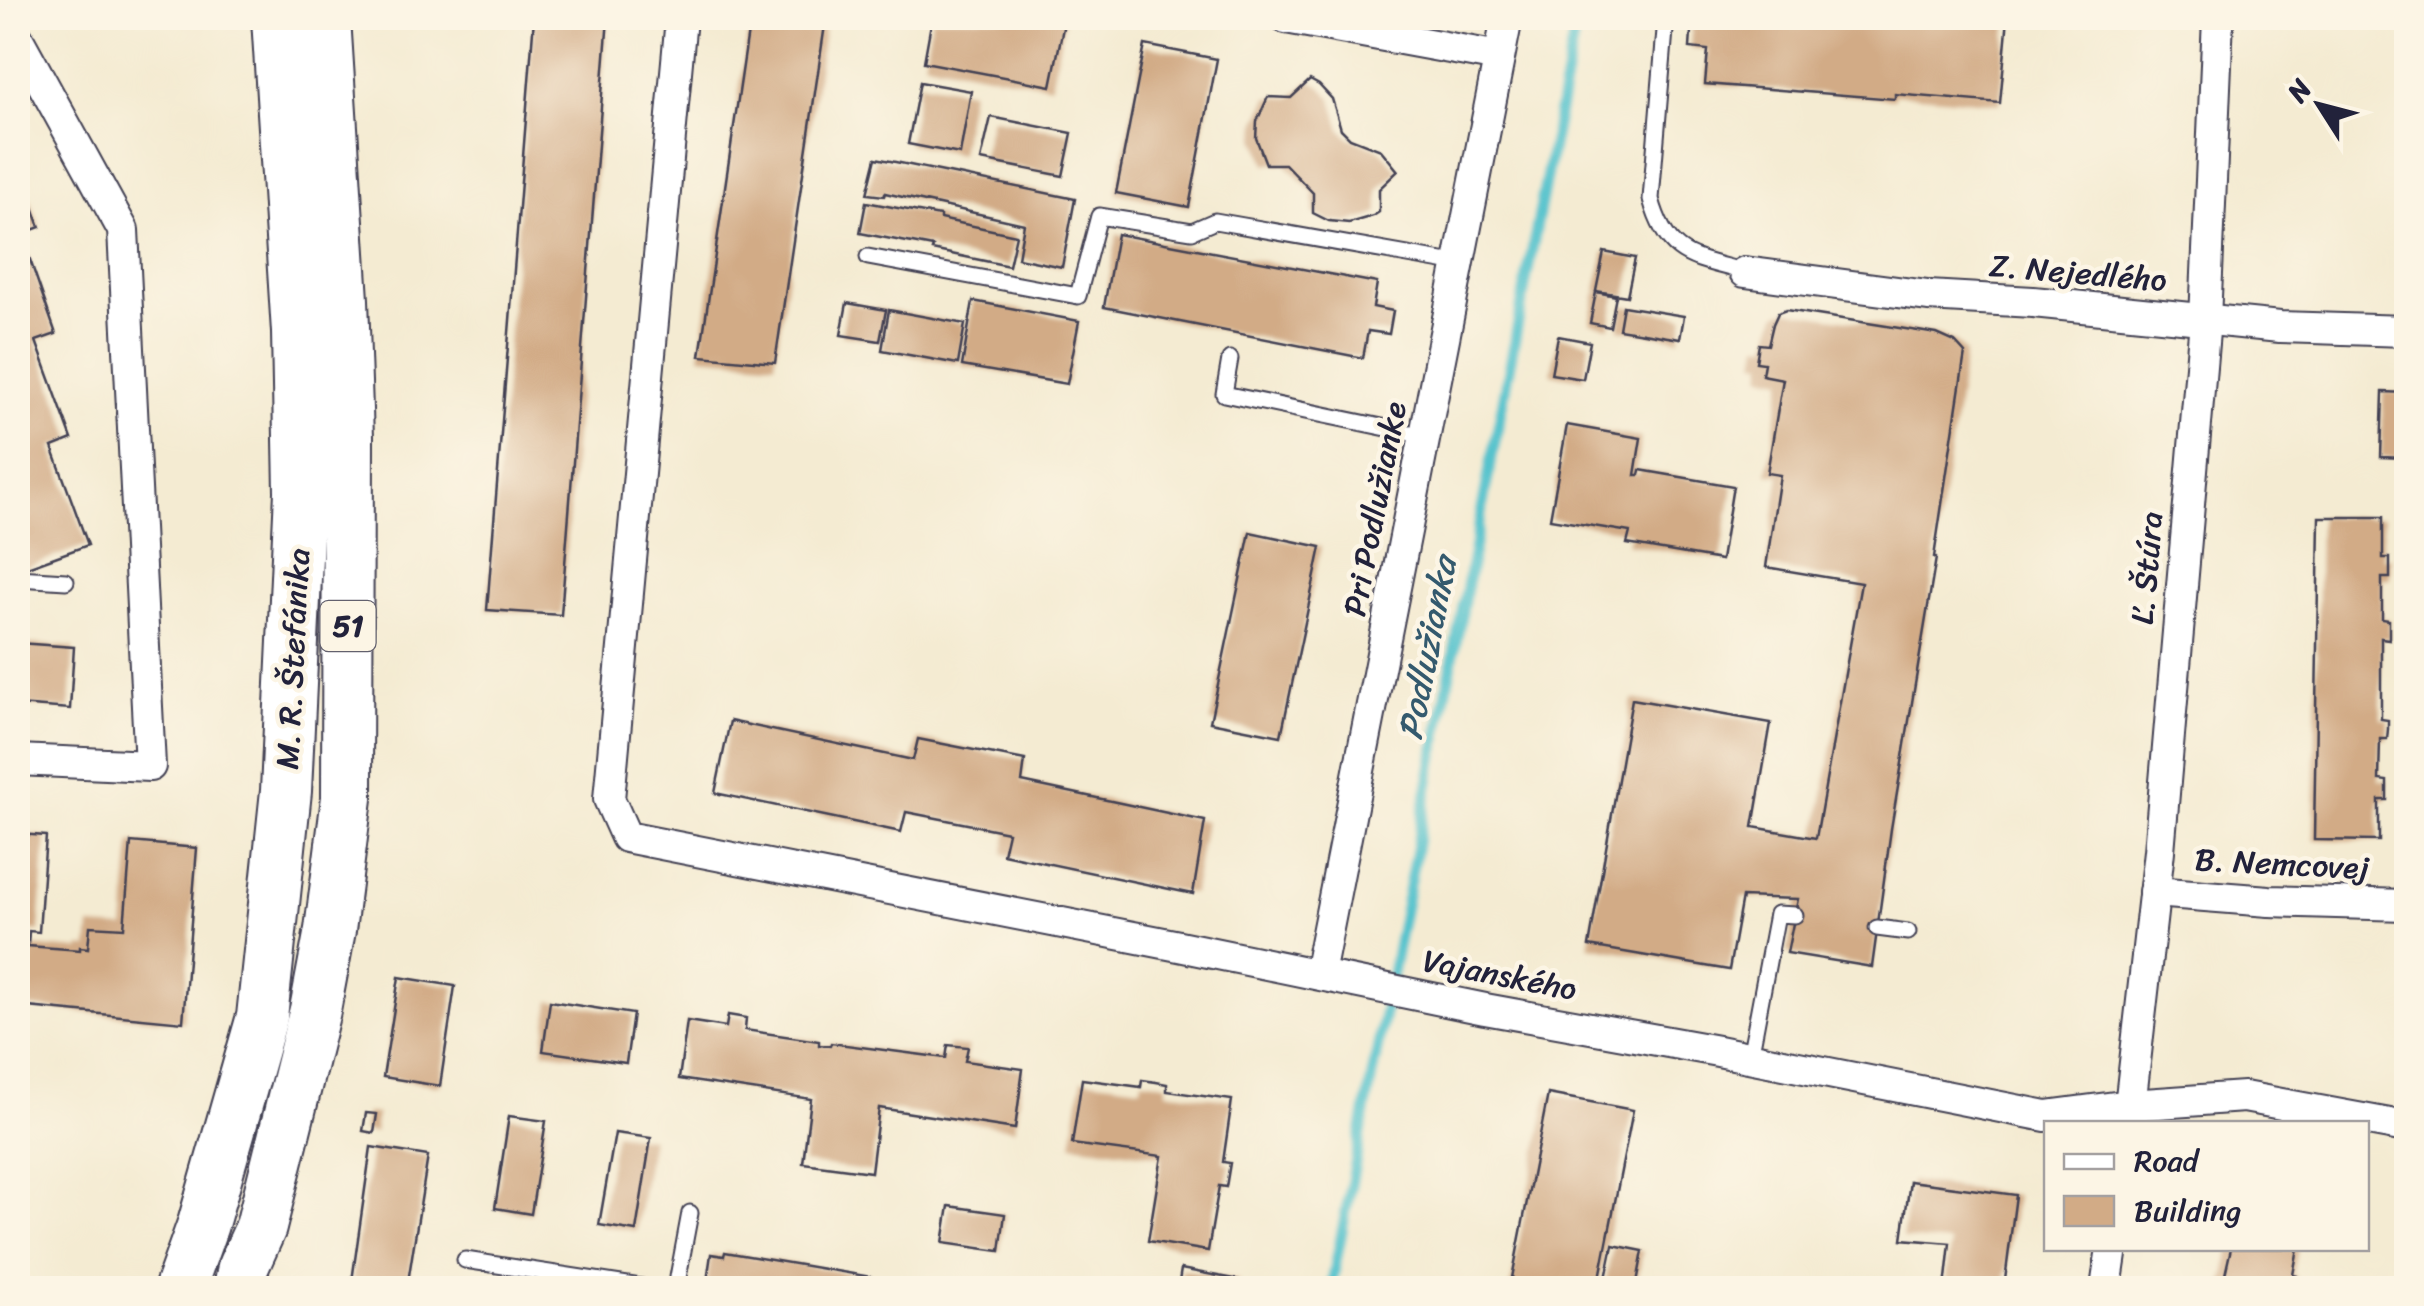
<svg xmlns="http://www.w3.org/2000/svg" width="2424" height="1306" font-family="Sriracha,sans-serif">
  <rect width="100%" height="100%" fill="#fcf5e5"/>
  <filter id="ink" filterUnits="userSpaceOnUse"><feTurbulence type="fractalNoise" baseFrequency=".01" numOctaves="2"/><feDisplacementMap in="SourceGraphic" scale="20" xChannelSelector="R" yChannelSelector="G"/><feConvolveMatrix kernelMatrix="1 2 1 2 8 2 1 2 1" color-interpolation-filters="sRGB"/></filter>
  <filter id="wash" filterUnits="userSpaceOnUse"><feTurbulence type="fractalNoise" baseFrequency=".0048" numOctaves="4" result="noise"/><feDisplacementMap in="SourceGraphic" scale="40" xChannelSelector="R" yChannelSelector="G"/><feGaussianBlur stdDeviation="2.25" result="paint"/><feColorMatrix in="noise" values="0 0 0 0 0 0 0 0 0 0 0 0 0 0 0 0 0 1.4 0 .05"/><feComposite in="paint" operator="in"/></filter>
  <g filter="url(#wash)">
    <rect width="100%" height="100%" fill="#f4ebd2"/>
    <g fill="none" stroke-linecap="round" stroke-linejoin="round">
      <path stroke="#56c3cd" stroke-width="11" d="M 1331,1288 L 1577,18"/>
    </g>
    <g id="blocks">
      <g fill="#d2ab86">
        <path d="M 534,18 L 608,18 L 561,615 L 487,610 Z"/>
        <path d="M 750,18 L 826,18 L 775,363 L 700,356 Z"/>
        <path d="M 932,18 L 1065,18 L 1051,86 L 924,62 Z"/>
        <path d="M 1692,18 L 2008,18 L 2000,103 L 1895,94 L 1895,99 L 1705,84 L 1708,50 L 1690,48 Z"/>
        <path d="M 1145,45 L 1217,59 L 1189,207 L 1116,193 Z"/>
        <path d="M 1310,80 L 1319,85 L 1332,99 L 1341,129 L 1350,138 L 1381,150 L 1398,171 L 1379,189 L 1379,212 L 1373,216 L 1349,223 L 1329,221 L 1313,213 L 1313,193 L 1285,164 L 1266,164 L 1256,138 L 1257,121 L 1268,97 L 1291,98 Z"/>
        <path d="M 920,82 L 971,91 L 960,154 L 908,144 Z"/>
        <path d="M 991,117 L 1072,133 L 1063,176 L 981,160 Z"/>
        <path d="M 876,158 L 1075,199 L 1062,267 L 1018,258 L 1024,224 L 885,193 L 884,196 L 867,194 Z"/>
        <path d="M 18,164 L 40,227 L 21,234 L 56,334 L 36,341 L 72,439 L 52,447 L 88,545 L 19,570 L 18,565 Z"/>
        <path d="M 866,202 L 940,216 L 940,219 L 1016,235 L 1009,266 L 932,250 L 933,247 L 860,233 Z"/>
        <path d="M 1117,234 L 1377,283 L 1373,307 L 1393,311 L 1389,334 L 1368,331 L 1363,358 L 1104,307 Z"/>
        <path d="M 1604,252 L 1635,258 L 1627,296 L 1596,291 Z"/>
        <path d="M 1596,292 L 1616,296 L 1610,327 L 1590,323 Z"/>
        <path d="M 973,301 L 1079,321 L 1067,384 L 962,366 Z"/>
        <path d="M 847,303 L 886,310 L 880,341 L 841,335 Z"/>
        <path d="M 1623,306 L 1684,316 L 1680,339 L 1619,329 Z"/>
        <path d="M 889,310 L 965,324 L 958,364 L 882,350 Z"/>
        <path d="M 1786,310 L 1937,334 L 1955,342 L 1965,353 L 1934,557 L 1936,558 L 1891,829 L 1872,967 L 1787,953 L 1798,899 L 1742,897 L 1729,970 L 1589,946 L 1632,699 L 1771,723 L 1753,827 L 1816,838 L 1861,583 L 1766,567 L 1780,475 L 1767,473 L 1783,379 L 1762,375 L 1764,363 L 1756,362 L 1759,344 L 1768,345 L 1773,324 L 1778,313 Z"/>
        <path d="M 1558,336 L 1590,342 L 1583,379 L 1551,374 Z"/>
        <path d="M 2383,392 L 2406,393 L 2406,458 L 2381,457 Z"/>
        <path d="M 1567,425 L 1641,438 L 1635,475 L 1639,475 L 1640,470 L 1733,486 L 1721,560 L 1627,544 L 1630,532 L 1550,519 Z"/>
        <path d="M 2319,517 L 2383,517 L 2383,558 L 2390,558 L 2390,578 L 2382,578 L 2382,619 L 2389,620 L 2389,639 L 2381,638 L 2381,719 L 2388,720 L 2388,729 L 2387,739 L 2380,739 L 2379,780 L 2387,781 L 2387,800 L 2379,800 L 2379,841 L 2314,840 Z"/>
        <path d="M 1250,532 L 1321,547 L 1281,736 L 1210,722 Z"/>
        <path d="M 18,643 L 74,647 L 70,709 L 18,705 Z"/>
        <path d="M 730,721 L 913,760 L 918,739 L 1025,760 L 1022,782 L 1205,821 L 1193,894 L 1003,854 L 1008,832 L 906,812 L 901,832 L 715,793 Z"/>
        <path d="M 18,834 L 46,836 L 39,932 L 29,931 L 28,946 L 80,950 L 80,947 L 88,948 L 90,926 L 124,928 L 131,842 L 197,848 L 183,1022 L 18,1006 Z"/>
        <path d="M 399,977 L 455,986 L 440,1086 L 383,1077 Z"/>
        <path d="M 550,1001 L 633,1014 L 626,1063 L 543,1051 Z"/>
        <path d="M 728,1015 L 746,1018 L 745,1030 L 819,1041 L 819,1045 L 830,1046 L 831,1043 L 946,1058 L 948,1045 L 968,1047 L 965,1061 L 1023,1069 L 1015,1129 L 879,1108 L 871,1172 L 803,1163 L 811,1099 L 679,1079 L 687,1021 L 726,1027 Z"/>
        <path d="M 1082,1079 L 1141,1087 L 1142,1080 L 1156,1082 L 1167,1084 L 1167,1091 L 1232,1100 L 1223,1162 L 1230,1163 L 1226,1187 L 1219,1186 L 1208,1251 L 1148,1241 L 1162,1156 L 1072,1144 Z"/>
        <path d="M 1548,1094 L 1633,1110 L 1598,1288 L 1510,1288 Z"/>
        <path d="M 366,1113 L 377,1114 L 374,1133 L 363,1131 Z"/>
        <path d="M 509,1116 L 546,1121 L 531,1214 L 495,1208 Z"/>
        <path d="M 615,1133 L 651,1138 L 636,1231 L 599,1225 Z"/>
        <path d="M 371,1147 L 428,1156 L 407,1288 L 351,1288 Z"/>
        <path d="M 1910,1181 L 2016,1195 L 2004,1288 L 1945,1288 L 1950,1243 L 1902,1239 Z"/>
        <path d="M 949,1206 L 1005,1214 L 1000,1251 L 943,1243 Z"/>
        <path d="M 1613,1245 L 1643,1251 L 1636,1288 L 1604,1288 Z"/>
        <path d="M 2231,1248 L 2298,1248 L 2293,1275 L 2297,1276 L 2295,1288 L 2222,1288 Z"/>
        <path d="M 725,1252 L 883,1279 L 882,1288 L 706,1288 L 711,1254 L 724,1256 Z"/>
        <path d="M 1181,1269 L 1239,1280 L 1237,1288 L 1178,1288 Z"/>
      </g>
    </g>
  </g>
  <g filter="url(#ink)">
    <use href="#blocks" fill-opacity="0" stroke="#424052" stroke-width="2.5"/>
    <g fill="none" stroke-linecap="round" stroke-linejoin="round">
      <g stroke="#424052" stroke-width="19">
        <g id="service">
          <path d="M 1666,18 L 1651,199 C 1667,258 1692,257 1745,272"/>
          <path d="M 868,257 L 1078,296 L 1099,216 L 1192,231 L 1215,221 L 1459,264"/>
          <path d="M 1230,359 L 1224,394 L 1425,436"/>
          <path d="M 18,578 L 66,581"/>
          <path d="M 1877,928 L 1908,932"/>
          <path d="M 1750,1057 L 1777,914 L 1795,915"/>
          <path d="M 465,1260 L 647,1288"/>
          <path d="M 676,1288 L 690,1213"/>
        </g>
      </g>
      <g stroke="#424052" stroke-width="34">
        <g id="minor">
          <path d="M 681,18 L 609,799 L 626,837 L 1179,946 L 1485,1009 L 1718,1051 L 2046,1116 L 2130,1105 L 2244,1097 L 2406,1127"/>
          <path d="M 1286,18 L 1499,57"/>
          <path d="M 18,39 L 123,230 L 150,766 L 18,760"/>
          <path d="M 1745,272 L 1928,296 L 2033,302 L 2280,327 L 2406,331"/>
          <path d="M 2154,892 L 2269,901 L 2406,905"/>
          <path d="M 1319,974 L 1507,18"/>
          <path d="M 2128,1124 L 2159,851 L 2205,320 L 2218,18"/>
          <path d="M 2106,1288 L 2112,1248"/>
        </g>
      </g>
      <g stroke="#424052" stroke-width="54">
        <g id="primary">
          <path d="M 180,1288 L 203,1224 L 262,1017 L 286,791 L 300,492 L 297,332 L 277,18"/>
          <path d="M 239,1288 L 243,1267 L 261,1227 L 315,1010 L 330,930 L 347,798 L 348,437 L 343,300 L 325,18"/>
        </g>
      </g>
      <use href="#service" stroke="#fff" stroke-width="15"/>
      <use href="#minor" stroke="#fff" stroke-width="30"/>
      <use href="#primary" stroke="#fff" stroke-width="50"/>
    </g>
  </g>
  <g text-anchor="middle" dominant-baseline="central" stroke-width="9" stroke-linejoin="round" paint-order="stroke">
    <rect fill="#fcf5e5" stroke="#63616e" stroke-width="2.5" x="320.5" y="601" width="55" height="50" rx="8"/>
    <g font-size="30" font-weight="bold" fill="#22223b">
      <text x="348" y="626">51</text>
    </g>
    <g font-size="32" fill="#22223b" stroke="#fcf5e5">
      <text transform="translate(2078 273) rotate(5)">Z. Nejedlého</text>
      <text transform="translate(1375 509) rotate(-79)">Pri Podlužianke</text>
      <text transform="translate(2147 568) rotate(-85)">Ľ. Štúra</text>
      <text transform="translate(293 659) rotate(-87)">M. R. Štefánika</text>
      <text transform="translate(2282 864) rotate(3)">B. Nemcovej</text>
      <text transform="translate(1500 975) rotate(11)">Vajanského</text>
    </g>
    <g font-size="35" font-style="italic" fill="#345a6e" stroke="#fcf5e5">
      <text transform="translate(1427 648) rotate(-79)">Podlužianka</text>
    </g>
  </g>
  <rect width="2424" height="1306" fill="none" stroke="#fcf5e5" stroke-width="60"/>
  <rect x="2044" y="1121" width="325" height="130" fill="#fcf5e5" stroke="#a5a1a1" stroke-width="2.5"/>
  <rect x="2064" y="1154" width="50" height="15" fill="#ffffff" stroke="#a5a1a1" stroke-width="2.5"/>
  <text x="2134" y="1171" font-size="30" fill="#22223b">Road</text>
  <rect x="2064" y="1196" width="50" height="30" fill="#d2ab86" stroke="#a5a1a1" stroke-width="2.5"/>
  <text x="2134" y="1221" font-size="30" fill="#22223b">Building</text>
  <g transform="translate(2319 105) rotate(306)" stroke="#fcf5e5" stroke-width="8" paint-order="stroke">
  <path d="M0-8L18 38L0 25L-18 38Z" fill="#22223b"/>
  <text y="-15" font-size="28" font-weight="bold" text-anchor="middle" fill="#22223b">N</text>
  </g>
</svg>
